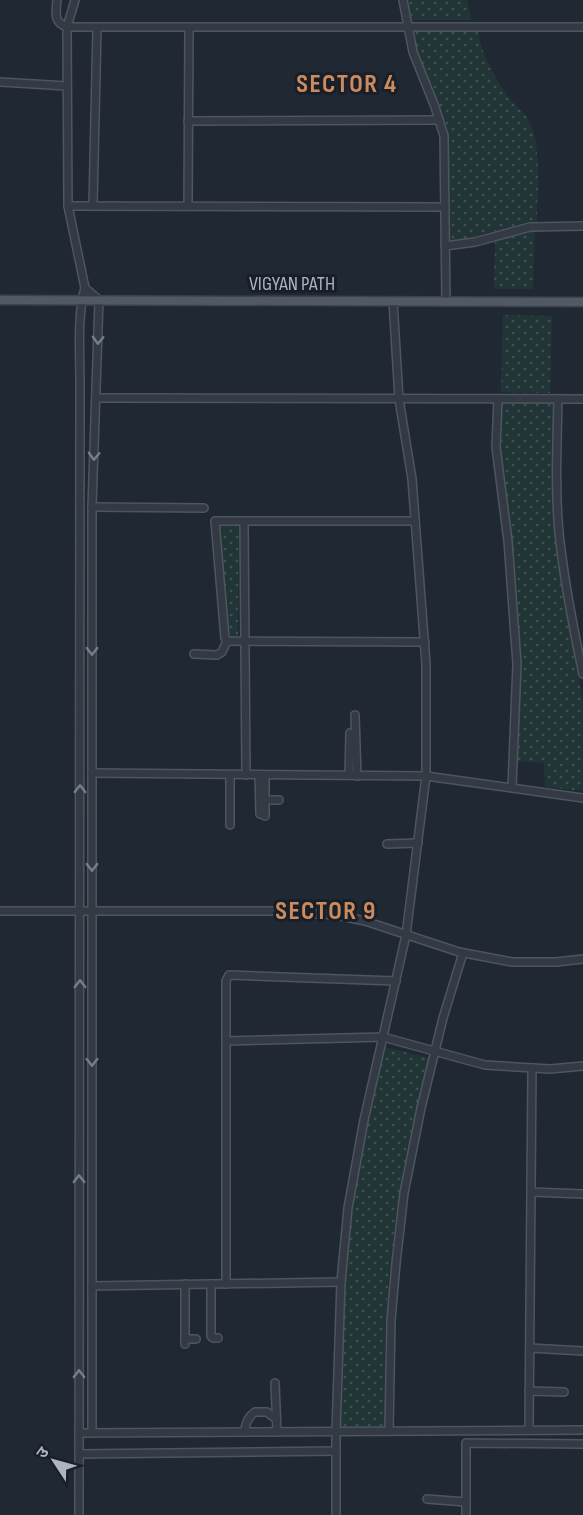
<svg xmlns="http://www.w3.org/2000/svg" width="583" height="1515" font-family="'Sofia Sans Condensed','Noto Sans Devanagari',sans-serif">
  <defs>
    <pattern id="grass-dots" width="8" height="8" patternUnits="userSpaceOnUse" patternTransform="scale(1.5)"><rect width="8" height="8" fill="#223536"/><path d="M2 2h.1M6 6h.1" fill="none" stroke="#3f5051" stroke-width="1.8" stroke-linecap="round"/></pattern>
  </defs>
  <rect width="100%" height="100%" fill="#202833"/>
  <g fill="url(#grass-dots)">
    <path d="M 408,0 L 467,0 L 471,20 L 412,20 Z"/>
    <path d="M 478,31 C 481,55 498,84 513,103 C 517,107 523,111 526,116 C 543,140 537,193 537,222 L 528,222 L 473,237 L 449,241 L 447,138 L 416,48 L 414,32 Z"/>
    <path d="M 535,229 L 533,289 L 494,289 L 495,241 Z"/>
    <path d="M 503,315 L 552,316 L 550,393 L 501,392 Z"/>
    <path d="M 501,403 L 554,403 L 552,484 L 554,526 L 564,603 L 583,701 L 583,791 L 545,787 L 544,763 L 518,761 L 520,666 L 512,545 L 499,448 Z"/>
    <path d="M 218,526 L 239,526 L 238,637 L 230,636 Z"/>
    <path d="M 384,1047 L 430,1058 L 417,1110 L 399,1195 L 389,1275 L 385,1329 L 385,1427 L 340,1427 L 345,1281 L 353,1207 L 367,1119 Z"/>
  </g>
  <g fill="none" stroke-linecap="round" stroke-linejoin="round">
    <g stroke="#4d555f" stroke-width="10">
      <g id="minor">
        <path d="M 57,0 C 56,13 53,22 67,27 L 583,27"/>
        <path d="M 75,0 L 67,27 L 68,206 L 85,288 C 77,314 80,355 80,383 L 79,1515"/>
        <path d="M 403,0 L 413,52 L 435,107 L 444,136 L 446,301"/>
        <path d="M 0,82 L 67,86"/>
        <path d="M 188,121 L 439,120"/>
        <path d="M 93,205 L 97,28"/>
        <path d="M 68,206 L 445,207"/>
        <path d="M 188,206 L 189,28"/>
        <path d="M 445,246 L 475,242 L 530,227 L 583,226"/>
        <path d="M 85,288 L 99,300 L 92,507 L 92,1433"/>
        <path d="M 96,398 L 583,399"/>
        <path d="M 498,399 L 496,447 L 508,541 L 517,664 L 512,787"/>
        <path d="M 558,399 C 557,444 555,489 559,533 C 564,581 573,627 583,674"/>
        <path d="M 92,507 L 204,508"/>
        <path d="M 244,521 L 246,775"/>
        <path d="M 415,521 L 215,521 L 225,638 L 227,641 L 425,642"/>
        <path d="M 194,654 L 217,655 L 222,652 L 227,641"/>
        <path d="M 355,715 L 357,776"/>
        <path d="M 92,773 L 426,776 L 583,798"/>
        <path d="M 259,775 L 260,814"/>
        <path d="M 349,775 L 350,733"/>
        <path d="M 265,800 L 279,800"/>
        <path d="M 265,816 L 265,775"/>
        <path d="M 230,825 L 230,775"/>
        <path d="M 387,844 L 418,843"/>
        <path d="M 0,911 L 271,911 L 336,915 L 365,921 L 459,952 L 512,962 L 556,962 L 583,959"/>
        <path d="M 226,1041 L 383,1037 L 485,1065 L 550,1069 L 583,1066"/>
        <path d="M 531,1192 L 583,1194"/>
        <path d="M 185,1284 L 185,1344"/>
        <path d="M 211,1284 L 211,1336 L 213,1338 L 218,1338"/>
        <path d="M 226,1284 L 226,981 L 229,975 L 396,981"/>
        <path d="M 92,1286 L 341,1282"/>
        <path d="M 185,1339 L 196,1339"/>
        <path d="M 530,1348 L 583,1351"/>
        <path d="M 275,1383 L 277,1432"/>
        <path d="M 529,1391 L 564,1392"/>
        <path d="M 529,1430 L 532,1068"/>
        <path d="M 389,1431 L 391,1320 L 396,1263 L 404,1193 L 421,1108 L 443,1018 L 463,953"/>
        <path d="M 245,1432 C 245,1423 248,1417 255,1412 L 267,1412 L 276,1419"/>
        <path d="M 79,1433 L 583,1430"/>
        <path d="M 79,1454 L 336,1451"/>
        <path d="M 427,1499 L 466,1502"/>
        <path d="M 336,1515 L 336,1432 L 341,1282 L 348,1208 L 364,1120 L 406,935 L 426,776 L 426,664 L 412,479 L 399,399 L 393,301"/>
        <path d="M 466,1515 L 466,1443 L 583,1444"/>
      </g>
    </g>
    <g stroke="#3c434e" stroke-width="11">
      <path id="major" d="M 0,300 L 583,302"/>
    </g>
    <use href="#minor" stroke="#333a44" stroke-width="7"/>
    <use href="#major" stroke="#515964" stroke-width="8"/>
  </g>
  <defs><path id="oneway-chevron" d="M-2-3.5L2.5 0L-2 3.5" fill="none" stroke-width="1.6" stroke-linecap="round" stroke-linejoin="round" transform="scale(1.5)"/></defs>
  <g stroke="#767e89">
    <use href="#oneway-chevron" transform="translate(98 340) rotate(92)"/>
    <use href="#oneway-chevron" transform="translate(94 456) rotate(92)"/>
    <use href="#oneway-chevron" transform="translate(92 651) rotate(90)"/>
    <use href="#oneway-chevron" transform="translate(80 789) rotate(-90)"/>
    <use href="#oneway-chevron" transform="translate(92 867) rotate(90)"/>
    <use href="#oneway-chevron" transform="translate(80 984) rotate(-90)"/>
    <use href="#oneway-chevron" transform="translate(92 1062) rotate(90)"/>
    <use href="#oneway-chevron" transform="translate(79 1179) rotate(-90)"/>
    <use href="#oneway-chevron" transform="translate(79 1374) rotate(-90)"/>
  </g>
  <g text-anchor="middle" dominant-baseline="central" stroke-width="6" stroke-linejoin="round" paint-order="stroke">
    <g font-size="20" fill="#acb5c1" stroke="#181f28">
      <text x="292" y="284">VIGYAN PATH</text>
    </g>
    <g font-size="26" font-weight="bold" letter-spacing="1.5" fill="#cb8b5e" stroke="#181f28">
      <text x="347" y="84">SECTOR 4</text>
      <text x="326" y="911">SECTOR 9</text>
    </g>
  </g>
  <g transform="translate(54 1461) rotate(306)" stroke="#181f28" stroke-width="4.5" paint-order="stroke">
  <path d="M0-4.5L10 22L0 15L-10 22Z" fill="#acb5c1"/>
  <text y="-9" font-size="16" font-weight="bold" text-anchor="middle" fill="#acb5c1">उ</text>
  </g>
</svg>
